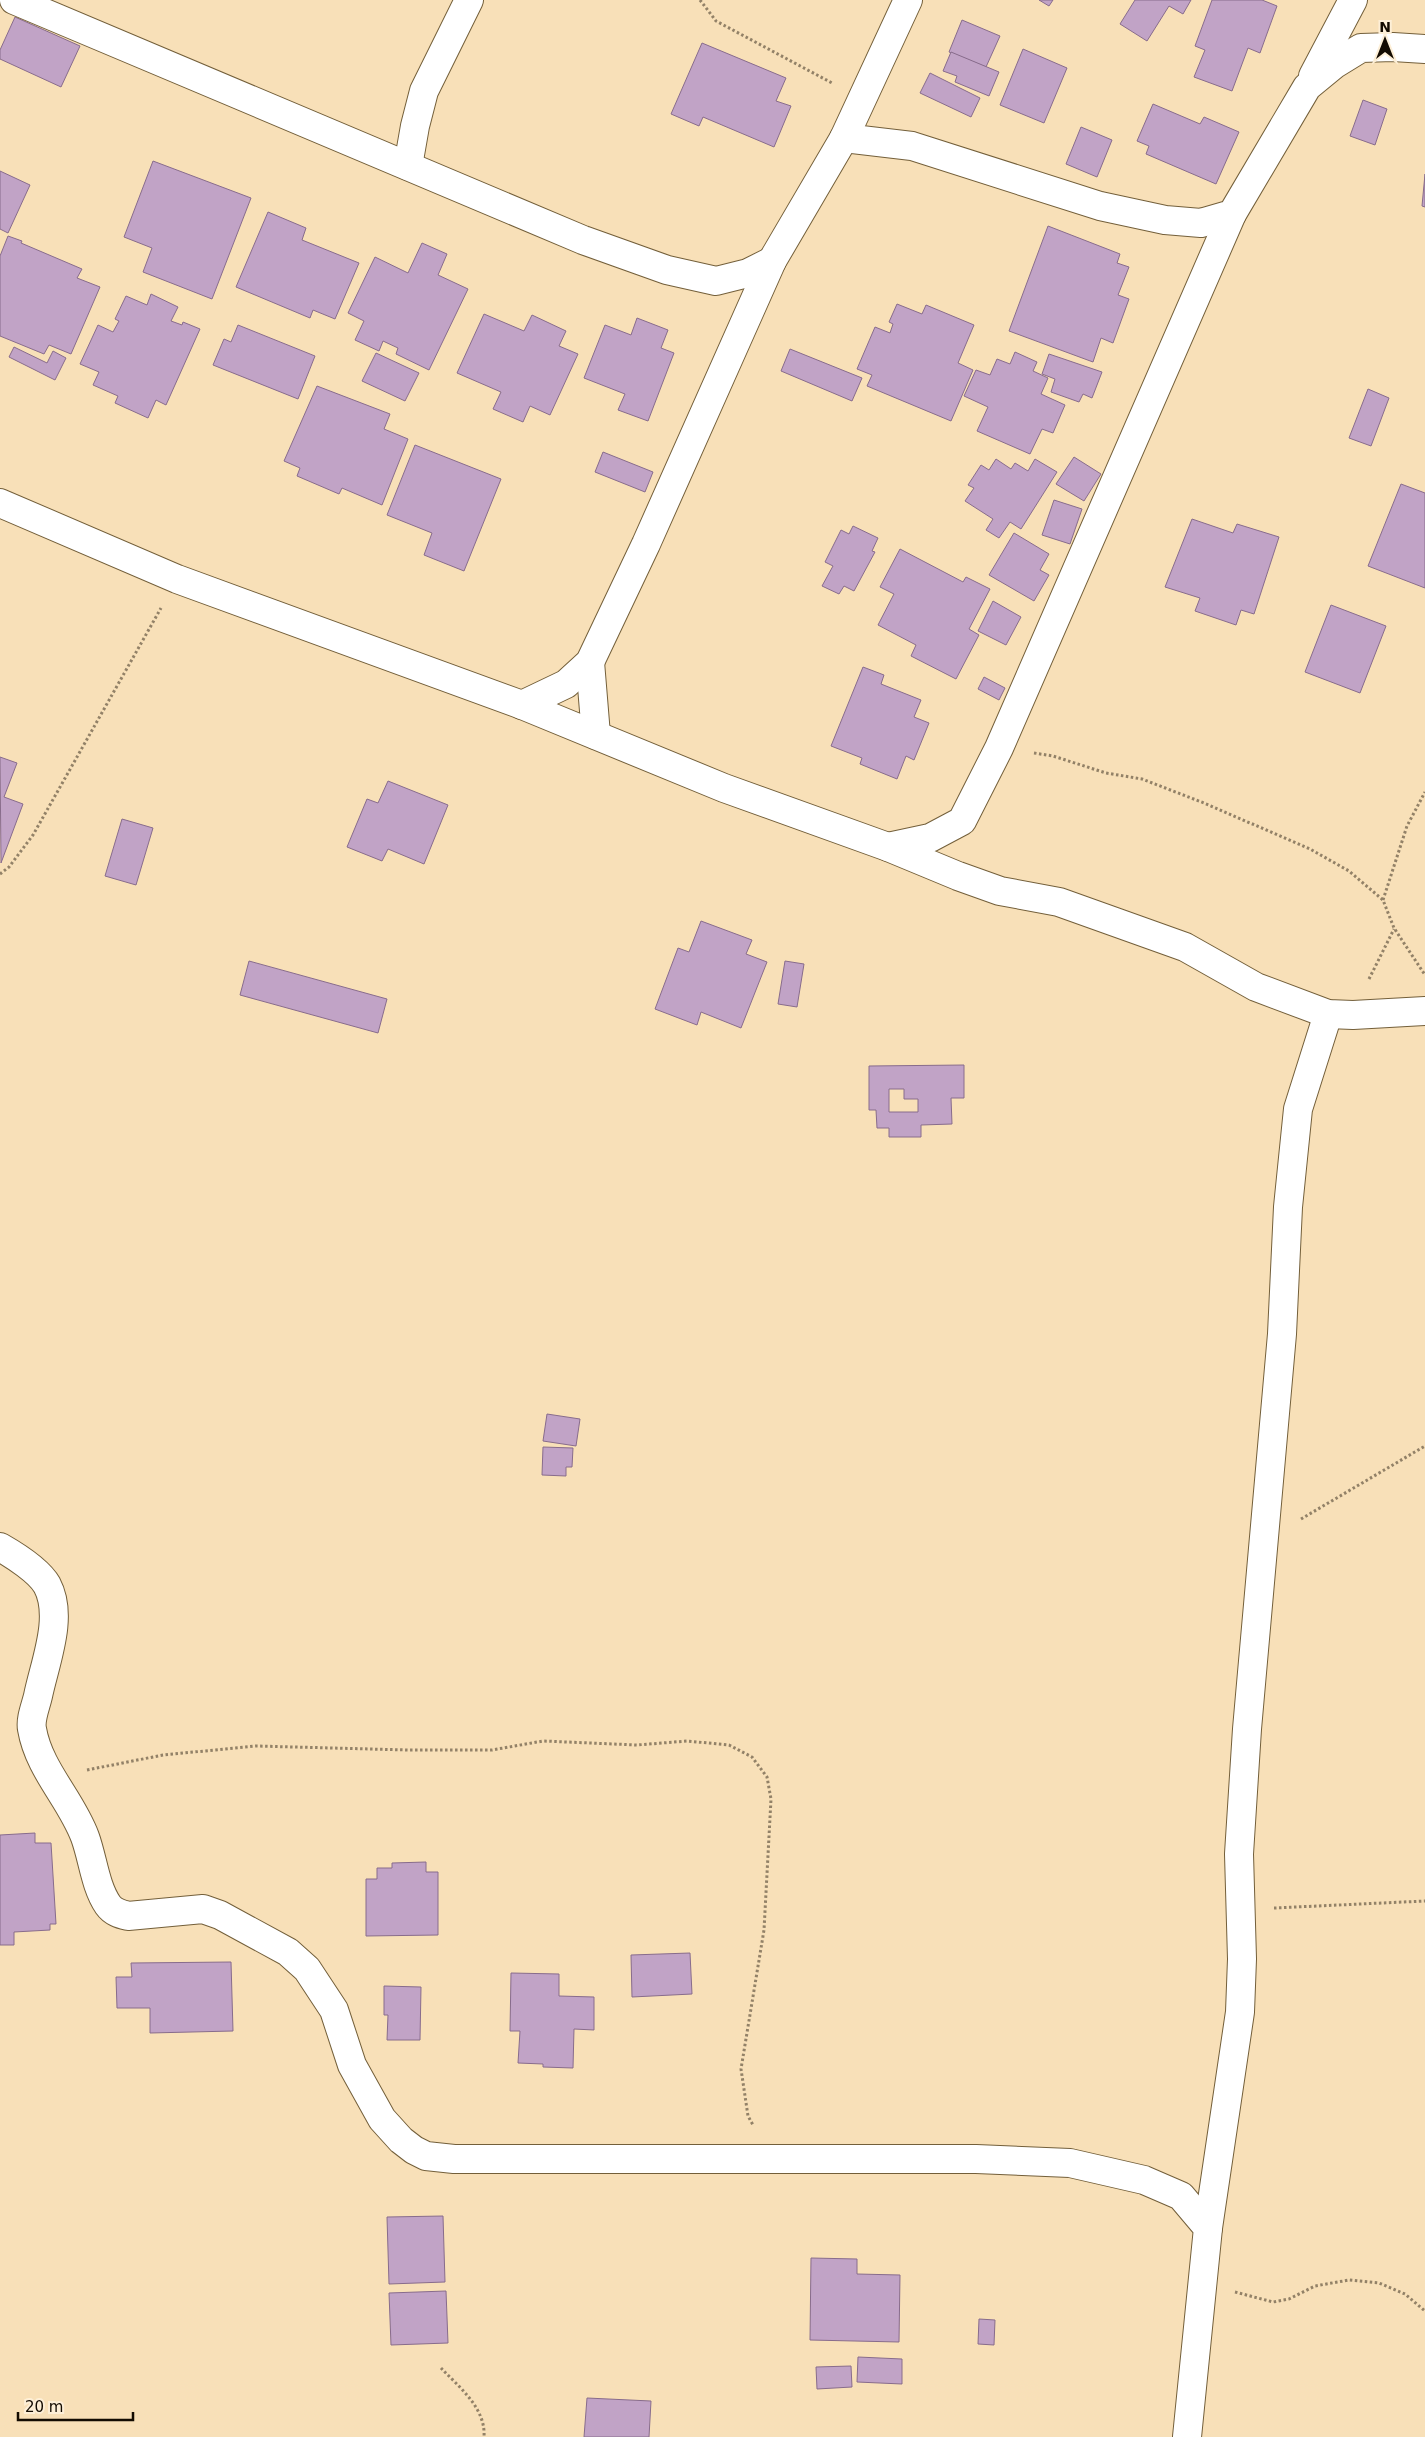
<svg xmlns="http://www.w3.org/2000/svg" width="1425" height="2437" font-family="'DejaVu Sans',sans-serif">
  <rect width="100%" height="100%" fill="#f8e0b8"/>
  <g fill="#c1a3c6" stroke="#886c8c" fill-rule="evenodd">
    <path d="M 1039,0 L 1053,0 L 1049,6 Z"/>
    <path d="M 1135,0 L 1191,0 L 1183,14 L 1169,6 L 1147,41 L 1120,24 Z"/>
    <path d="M 1212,0 L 1262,0 L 1277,6 L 1260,53 L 1248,48 L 1232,91 L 1194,77 L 1205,50 L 1195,46 Z"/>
    <path d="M 15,17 L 80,46 L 61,87 L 0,59 L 0,50 Z"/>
    <path d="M 962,20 L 1000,36 L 986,67 L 949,52 Z"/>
    <path d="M 702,43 L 786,78 L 776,101 L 791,106 L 774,147 L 703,117 L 699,126 L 671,114 Z"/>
    <path d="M 1023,49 L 1067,68 L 1044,123 L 1000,105 Z"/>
    <path d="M 951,52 L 999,72 L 989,96 L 955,82 L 957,76 L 943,71 Z"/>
    <path d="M 930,73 L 980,98 L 971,117 L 920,93 Z"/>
    <path d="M 1363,100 L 1387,109 L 1375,145 L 1350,136 Z"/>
    <path d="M 1153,104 L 1200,124 L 1204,117 L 1239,132 L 1216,184 L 1146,154 L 1149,146 L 1137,141 Z"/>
    <path d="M 1081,127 L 1112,140 L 1097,177 L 1066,164 Z"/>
    <path d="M 153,161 L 251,198 L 212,299 L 143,272 L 152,248 L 124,237 Z"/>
    <path d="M 0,171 L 30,185 L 8,233 L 0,229 Z"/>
    <path d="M 1425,174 L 1425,207 L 1422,206 Z"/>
    <path d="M 268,212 L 306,228 L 302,240 L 359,263 L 335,319 L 313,310 L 310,318 L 236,287 Z"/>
    <path d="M 1048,226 L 1120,254 L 1117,263 L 1129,267 L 1118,295 L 1129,299 L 1113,343 L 1101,338 L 1093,362 L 1009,331 Z"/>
    <path d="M 8,236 L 22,241 L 21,243 L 82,269 L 77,278 L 100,287 L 71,354 L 49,345 L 44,354 L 0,336 L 0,256 Z"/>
    <path d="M 422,243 L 447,254 L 438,275 L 468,289 L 429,370 L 396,354 L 398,348 L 383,341 L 379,351 L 355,340 L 364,321 L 348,313 L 375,257 L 408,273 Z"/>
    <path d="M 151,294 L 178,307 L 171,321 L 182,325 L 183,322 L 200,329 L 166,405 L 156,400 L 148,418 L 115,403 L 118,396 L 93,385 L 99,372 L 80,364 L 98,325 L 113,332 L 119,321 L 115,319 L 126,296 L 147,305 Z"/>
    <path d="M 897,304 L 922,314 L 926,305 L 974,325 L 958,363 L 973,370 L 951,421 L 867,386 L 872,375 L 857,369 L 875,327 L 890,333 L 893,324 L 889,322 Z"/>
    <path d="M 484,314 L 524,331 L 532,315 L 566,331 L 559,346 L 578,354 L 550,415 L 530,406 L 523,422 L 493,409 L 501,392 L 457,373 Z"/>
    <path d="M 637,318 L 668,330 L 661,348 L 674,353 L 648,421 L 618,410 L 625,394 L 584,378 L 605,325 L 631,335 Z"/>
    <path d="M 238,325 L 315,356 L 298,399 L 213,365 L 224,339 L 231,342 Z"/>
    <path d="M 14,347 L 47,363 L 53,351 L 66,358 L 55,380 L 9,357 Z"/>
    <path d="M 790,349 L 862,378 L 852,401 L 781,371 Z"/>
    <path d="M 1015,352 L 1037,362 L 1033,371 L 1048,378 L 1041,394 L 1065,405 L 1053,433 L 1042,429 L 1030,454 L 977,431 L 988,407 L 964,396 L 976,370 L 990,375 L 997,359 L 1010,364 Z"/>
    <path d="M 376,353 L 419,373 L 405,401 L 362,381 Z"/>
    <path d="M 1049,354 L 1102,372 L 1092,398 L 1083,394 L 1079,402 L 1051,392 L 1055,379 L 1042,374 Z"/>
    <path d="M 317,386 L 390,414 L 384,429 L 408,439 L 382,505 L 342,488 L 339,494 L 297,476 L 300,468 L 284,461 Z"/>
    <path d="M 1368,389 L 1389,398 L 1371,446 L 1349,438 Z"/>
    <path d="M 415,445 L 501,479 L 464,571 L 424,555 L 432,533 L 387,515 Z"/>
    <path d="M 603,452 L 653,472 L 645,492 L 595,472 Z"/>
    <path d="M 1074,457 L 1101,474 L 1084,501 L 1056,484 Z"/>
    <path d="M 996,459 L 1011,469 L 1015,463 L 1028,471 L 1035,459 L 1057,472 L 1021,529 L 1010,522 L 999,538 L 986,530 L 993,519 L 965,501 L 974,488 L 968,485 L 981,465 L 989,470 Z"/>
    <path d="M 1401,484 L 1425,493 L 1425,588 L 1368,566 Z"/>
    <path d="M 1054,500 L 1082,509 L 1070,544 L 1042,535 Z"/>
    <path d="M 1192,519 L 1233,533 L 1237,524 L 1279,537 L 1254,614 L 1241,610 L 1236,625 L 1195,611 L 1200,598 L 1165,587 Z"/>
    <path d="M 853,526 L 878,538 L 872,551 L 875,552 L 854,591 L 844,586 L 839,594 L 822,586 L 833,566 L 825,562 L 841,530 L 849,534 Z"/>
    <path d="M 1014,533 L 1049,554 L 1040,570 L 1049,575 L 1034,601 L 989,575 Z"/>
    <path d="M 900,549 L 963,582 L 966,577 L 990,589 L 969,629 L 979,635 L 956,679 L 911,656 L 916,645 L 878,625 L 894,594 L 880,587 Z"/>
    <path d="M 993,601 L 1021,617 L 1006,645 L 978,631 Z"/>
    <path d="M 1331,605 L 1386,626 L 1360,693 L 1305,672 Z"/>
    <path d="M 863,667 L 884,675 L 881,684 L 921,700 L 914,717 L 929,723 L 914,760 L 906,756 L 897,779 L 860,764 L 862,758 L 831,746 Z"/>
    <path d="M 984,677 L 1005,688 L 999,700 L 978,689 Z"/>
    <path d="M 0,757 L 17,763 L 4,797 L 23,804 L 1,863 Z"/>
    <path d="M 388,781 L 448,805 L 424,864 L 388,849 L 382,861 L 347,847 L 367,799 L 378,803 Z"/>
    <path d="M 122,819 L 153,828 L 136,885 L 105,876 Z"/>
    <path d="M 701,921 L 752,940 L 746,954 L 767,962 L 741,1028 L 701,1012 L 697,1025 L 655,1009 L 678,948 L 689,952 Z"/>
    <path d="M 249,961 L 387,999 L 378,1033 L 240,995 Z"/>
    <path d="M 785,961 L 804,964 L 797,1007 L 778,1004 Z"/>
    <path d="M 964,1065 L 964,1098 L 951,1098 L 952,1124 L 921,1125 L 921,1137 L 889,1137 L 889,1128 L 877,1128 L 876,1110 L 869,1110 L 869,1066 ZM 889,1089 L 904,1089 L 904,1099 L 918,1099 L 918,1112 L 889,1112 Z"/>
    <path d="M 547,1414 L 580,1419 L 576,1446 L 543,1441 Z"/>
    <path d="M 543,1447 L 573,1448 L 572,1467 L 566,1467 L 566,1476 L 542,1475 Z"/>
    <path d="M 35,1833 L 35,1843 L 51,1843 L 56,1924 L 50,1924 L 50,1930 L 14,1932 L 14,1945 L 0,1945 L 0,1835 Z"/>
    <path d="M 426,1862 L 426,1872 L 438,1872 L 438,1935 L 366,1936 L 366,1879 L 377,1879 L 377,1868 L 392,1868 L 392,1863 Z"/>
    <path d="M 690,1953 L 692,1994 L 632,1997 L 631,1955 Z"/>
    <path d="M 231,1962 L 233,2031 L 150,2033 L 150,2008 L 117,2008 L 116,1977 L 132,1977 L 131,1963 Z"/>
    <path d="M 511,1973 L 559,1974 L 559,1996 L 594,1997 L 594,2030 L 574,2029 L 573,2068 L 543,2067 L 543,2064 L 518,2063 L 520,2031 L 510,2031 Z"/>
    <path d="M 384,1986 L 421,1987 L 420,2040 L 387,2040 L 388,2015 L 384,2015 Z"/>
    <path d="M 443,2216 L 445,2282 L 389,2284 L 387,2217 Z"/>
    <path d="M 811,2258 L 857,2259 L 857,2274 L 900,2275 L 899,2342 L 810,2340 Z"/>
    <path d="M 446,2291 L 448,2343 L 391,2345 L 389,2293 Z"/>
    <path d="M 979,2319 L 995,2320 L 994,2345 L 978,2344 Z"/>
    <path d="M 858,2357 L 902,2359 L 902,2384 L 857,2382 Z"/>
    <path d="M 851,2366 L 852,2387 L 817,2389 L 816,2367 Z"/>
    <path d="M 587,2398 L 651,2401 L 649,2437 L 584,2437 Z"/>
  </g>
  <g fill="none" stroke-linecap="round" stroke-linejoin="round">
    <g stroke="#735f3a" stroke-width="30">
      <g id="minor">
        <path d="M 14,0 L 583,240 L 667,270 L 716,281 L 748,273 L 772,261"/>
        <path d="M 1313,76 L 1353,0"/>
        <path d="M 844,138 L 912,146 L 1100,206 L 1165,220 L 1201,223 L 1232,214 L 1307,87 L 1335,64 L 1361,48 L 1393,47 L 1425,49"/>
        <path d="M 408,166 L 415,126 L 424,91 L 469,0"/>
        <path d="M 0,503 L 177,579 L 522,705 L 724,788 L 888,847 L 958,876 L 1000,891 L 1059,902 L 1185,947 L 1256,987 L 1328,1014 L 1353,1015 L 1425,1011"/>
        <path d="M 590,662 L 596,735"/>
        <path d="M 522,705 L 566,684 L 590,662 L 646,544 L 772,261 L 844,138 L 908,0"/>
        <path d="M 888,847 L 930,838 L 962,821 L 999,748 L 1232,214"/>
        <path d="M 0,1547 C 14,1555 39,1571 47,1585 C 64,1617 45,1662 38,1696 C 36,1705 30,1719 32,1729 C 39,1770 71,1799 85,1837 C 93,1859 95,1886 108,1905 C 113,1912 120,1914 128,1916 L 203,1909 L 220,1915 L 288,1952 L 307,1969 L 334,2010 L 352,2065 L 382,2119 L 401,2140 L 414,2150 L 426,2156 L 454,2159 L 976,2159 L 1070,2163 L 1144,2180 L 1181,2196 L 1208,2228 L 1187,2437"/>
        <path d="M 1208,2228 L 1240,2012 L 1242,1959 L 1239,1854 L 1247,1729 L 1282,1334 L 1288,1207 L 1298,1109 L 1328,1014"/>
      </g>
    </g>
    <g stroke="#928167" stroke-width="3" stroke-dasharray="2.5 2.5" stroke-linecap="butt">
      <path d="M 700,0 L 716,21 L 832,83"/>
      <path d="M 1034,753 L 1053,756 L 1106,773 L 1142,779 L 1204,803 L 1310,849 L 1349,871 L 1383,900 L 1394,928 L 1425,975"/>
      <path d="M 0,874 L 9,867 L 33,835 L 161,608"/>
      <path d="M 1383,900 L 1407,826 L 1425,792"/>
      <path d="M 1369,979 L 1394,929"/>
      <path d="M 1301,1519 L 1425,1446"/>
      <path d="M 87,1770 L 163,1755 L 256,1746 L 408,1750 L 492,1750 L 543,1741 L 637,1745 L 687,1741 L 729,1745 L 752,1757 L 767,1777 L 771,1799 L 764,1930 L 741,2069 L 748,2116 L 753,2125"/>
      <path d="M 1274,1908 L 1425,1901"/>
      <path d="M 1235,2292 L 1273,2302 L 1289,2299 L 1315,2286 L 1349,2280 L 1379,2283 L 1405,2294 L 1425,2311"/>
      <path d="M 441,2368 C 459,2387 486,2408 484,2437"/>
    </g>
    <use href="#minor" stroke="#fff" stroke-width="28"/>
  </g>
  <g transform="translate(1385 40)" stroke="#fdefd7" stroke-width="4" paint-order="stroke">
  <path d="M0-4L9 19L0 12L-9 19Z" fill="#130b01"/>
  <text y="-8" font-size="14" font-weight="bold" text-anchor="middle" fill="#130b01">N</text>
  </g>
  <path d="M18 2412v8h115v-8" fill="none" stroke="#130b01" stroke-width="2.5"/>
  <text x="25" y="2412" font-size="15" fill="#130b01" stroke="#fdefd7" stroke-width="4" paint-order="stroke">20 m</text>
</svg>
